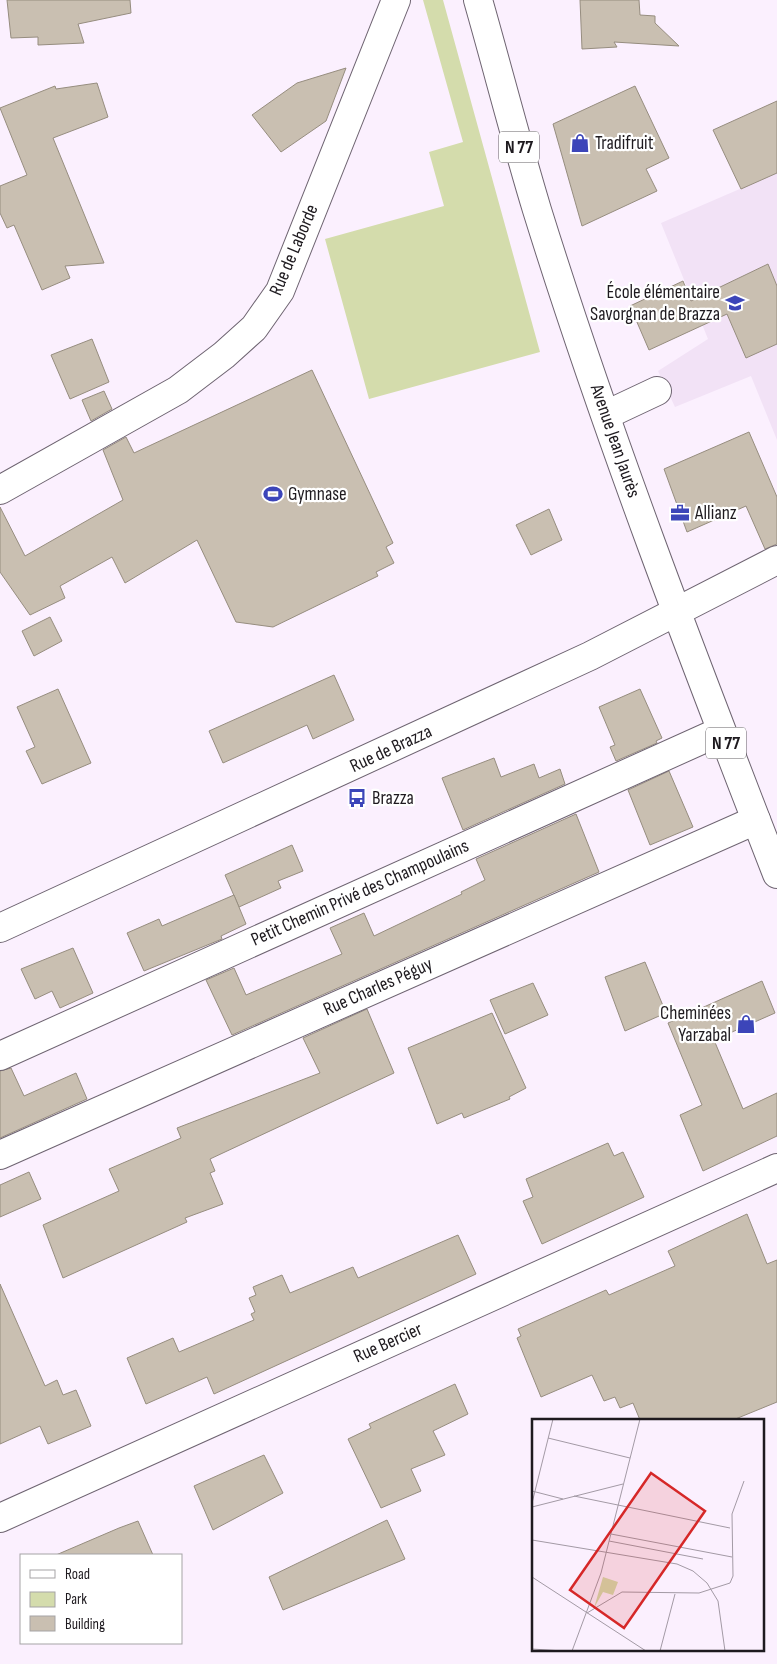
<svg xmlns="http://www.w3.org/2000/svg" width="777" height="1664" font-family="'Sofia Sans Condensed',sans-serif">
  <rect width="100%" height="100%" fill="#fbf0fe"/>
  <path fill="#f2e2f6" d="M 777,173 L 777,440 L 751,376 L 675,407 L 658,371 L 708,339 L 661,223 Z"/>
  <path fill="#d4dcac" d="M 423,0 L 443,0 L 540,352 L 369,399 L 325,239 L 444,206 L 429,152 L 463,142 Z"/>
  <g fill="#c9bfb1" stroke="#968d7f">
    <path d="M 7,0 L 130,0 L 131,13 L 78,24 L 84,43 L 38,45 L 38,37 L 11,38 Z"/>
    <path d="M 580,0 L 639,0 L 640,15 L 655,16 L 655,23 L 679,46 L 614,42 L 617,47 L 582,49 Z"/>
    <path d="M 346,68 L 326,121 L 281,152 L 252,115 L 297,83 Z"/>
    <path d="M 97,83 L 108,117 L 53,138 L 104,263 L 65,266 L 70,278 L 42,290 L 14,225 L 7,228 L 0,213 L 0,186 L 27,175 L 0,108 L 55,86 L 56,89 Z"/>
    <path d="M 635,86 L 669,158 L 646,169 L 657,191 L 582,226 L 553,124 Z"/>
    <path d="M 777,101 L 777,173 L 741,189 L 713,130 Z"/>
    <path d="M 768,264 L 777,286 L 777,344 L 746,358 L 727,314 L 649,350 L 630,306 L 683,281 L 691,301 Z"/>
    <path d="M 92,339 L 109,382 L 70,399 L 51,355 Z"/>
    <path d="M 312,370 L 393,543 L 386,547 L 394,563 L 376,572 L 378,576 L 273,627 L 236,622 L 197,540 L 125,583 L 112,557 L 60,586 L 65,598 L 30,615 L 0,572 L 0,507 L 25,556 L 123,500 L 103,450 L 126,437 L 134,453 Z"/>
    <path d="M 104,391 L 112,409 L 91,421 L 82,400 Z"/>
    <path d="M 749,432 L 777,497 L 777,544 L 765,549 L 746,506 L 687,532 L 664,469 Z"/>
    <path d="M 549,509 L 562,540 L 531,555 L 516,525 Z"/>
    <path d="M 50,617 L 62,641 L 34,656 L 22,631 Z"/>
    <path d="M 334,675 L 354,720 L 313,739 L 307,725 L 223,763 L 209,731 Z"/>
    <path d="M 58,689 L 91,763 L 42,784 L 26,751 L 35,747 L 17,707 Z"/>
    <path d="M 640,689 L 662,738 L 656,741 L 657,743 L 616,761 L 610,747 L 615,745 L 599,707 Z"/>
    <path d="M 494,758 L 501,777 L 534,764 L 539,778 L 560,769 L 565,784 L 463,830 L 442,778 Z"/>
    <path d="M 669,771 L 693,827 L 650,845 L 628,790 Z"/>
    <path d="M 576,814 L 599,872 L 232,1035 L 206,980 L 234,968 L 246,995 L 342,954 L 330,928 L 364,913 L 374,936 L 462,894 L 461,892 L 485,880 L 476,859 Z"/>
    <path d="M 292,845 L 303,871 L 278,881 L 281,888 L 239,907 L 225,875 Z"/>
    <path d="M 234,895 L 246,924 L 221,936 L 222,939 L 144,971 L 127,933 L 159,919 L 162,926 Z"/>
    <path d="M 73,948 L 93,993 L 60,1008 L 52,991 L 35,999 L 21,969 Z"/>
    <path d="M 645,962 L 666,1013 L 625,1031 L 605,977 Z"/>
    <path d="M 762,981 L 775,1013 L 714,1040 L 743,1109 L 777,1093 L 777,1136 L 703,1171 L 680,1115 L 702,1105 L 668,1023 Z"/>
    <path d="M 533,983 L 548,1015 L 505,1034 L 490,1000 Z"/>
    <path d="M 367,1009 L 394,1073 L 210,1159 L 215,1171 L 210,1173 L 223,1204 L 185,1218 L 187,1222 L 63,1278 L 43,1225 L 119,1191 L 109,1169 L 181,1138 L 177,1128 L 320,1073 L 303,1038 Z"/>
    <path d="M 492,1013 L 526,1088 L 509,1097 L 510,1099 L 464,1118 L 462,1113 L 437,1124 L 408,1048 Z"/>
    <path d="M 11,1068 L 24,1096 L 76,1073 L 87,1099 L 0,1138 L 0,1071 Z"/>
    <path d="M 608,1143 L 614,1156 L 623,1152 L 644,1197 L 542,1244 L 523,1201 L 533,1197 L 526,1179 Z"/>
    <path d="M 29,1172 L 41,1199 L 0,1217 L 0,1185 Z"/>
    <path d="M 747,1214 L 767,1264 L 777,1260 L 777,1402 L 733,1420 L 640,1420 L 633,1403 L 620,1408 L 615,1397 L 604,1401 L 592,1375 L 541,1397 L 517,1338 L 521,1336 L 518,1329 L 606,1290 L 609,1295 L 675,1266 L 668,1251 Z"/>
    <path d="M 458,1235 L 476,1274 L 214,1394 L 207,1377 L 146,1404 L 127,1358 L 173,1338 L 179,1352 L 254,1320 L 251,1314 L 255,1312 L 249,1298 L 256,1295 L 253,1287 L 282,1275 L 290,1293 L 353,1267 L 358,1278 Z"/>
    <path d="M 0,1284 L 45,1386 L 57,1380 L 63,1395 L 76,1390 L 91,1426 L 48,1444 L 40,1426 L 0,1444 Z"/>
    <path d="M 455,1384 L 468,1414 L 433,1431 L 445,1455 L 411,1469 L 421,1491 L 381,1508 L 348,1439 L 371,1428 L 369,1424 Z"/>
    <path d="M 264,1455 L 283,1493 L 213,1530 L 194,1486 Z"/>
    <path d="M 387,1520 L 405,1559 L 283,1610 L 269,1577 Z"/>
    <path d="M 138,1521 L 153,1555 L 56,1555 L 119,1528 Z"/>
  </g>
  <g fill="none" stroke-linecap="round" stroke-linejoin="round">
    <g stroke="#6e6471" stroke-width="30">
      <g id="minor">
        <path d="M 606,415 L 657,391"/>
        <path d="M 0,490 L 178,390 L 224,355 L 254,328 L 280,291 L 396,0"/>
        <path d="M 0,1056 L 721,731"/>
        <path d="M 0,1155 L 756,820"/>
        <path d="M 0,1518 L 777,1168"/>
      </g>
    </g>
    <g stroke="#6e6471" stroke-width="30">
      <g id="major">
        <path d="M 478,0 C 498,70 516,141 537,210 C 607,435 692,655 777,874"/>
        <path d="M 0,928 L 590,656 L 777,560"/>
      </g>
    </g>
    <use href="#minor" stroke="#fff" stroke-width="28"/>
    <use href="#major" stroke="#fff" stroke-width="28"/>
  </g>
  <defs>
    <g id="shop-bare" transform="scale(1.5)"><path d="M-5-2.5h2.3a2.7 3.5 0 0 1 5.4 0H5L5.5 6h-11ZM-1.5-2.5h3a1.5 2.3 0 0 0-3 0Z" fill="#3c45b9" stroke="#fff" stroke-width="2.5" paint-order="stroke"/></g>
    <g id="school-bare" transform="scale(1.5)"><path d="M0-5L7-2L0 1L-7-2ZM-4 1L0 2.5L4 1V4Q0 6-4 4Z" fill="#3c45b9" stroke="#fff" stroke-width="2.5" paint-order="stroke"/></g>
    <g id="stadium-bare" transform="scale(1.5)"><path d="M0-5a6.5 5 0 1 0 0 10a6.5 5 0 1 0 0-10ZM-3.5-1.8h7v3.6h-7Z" fill="#3c45b9" stroke="#fff" stroke-width="2.5" paint-order="stroke"/></g>
    <g id="office-bare" transform="scale(1.5)"><path d="M-6-3h4V-5.5h4V-3h4V5H-6ZM-1-4.5V-3h2v-1.5ZM-6 0V1H6V0Z" fill="#3c45b9" stroke="#fff" stroke-width="2.5" paint-order="stroke"/></g>
    <g id="bus-bare" transform="scale(1.5)"><path d="M-5-6H5V4H4V6H2V4H-2V6H-4V4H-5ZM-3.5-4V0h7V-4ZM-3.5 1.2v1.5H-2V1.2ZM2 1.2v1.5H3.5V1.2Z" fill="#3c45b9" stroke="#fff" stroke-width="2.5" paint-order="stroke"/></g>
  </defs>
  <g fill-rule="evenodd">
    <use href="#shop-bare" x="580" y="143"/>
    <use href="#school-bare" x="735" y="303"/>
    <use href="#stadium-bare" x="273" y="494"/>
    <use href="#office-bare" x="680" y="513"/>
    <use href="#bus-bare" x="357" y="798"/>
    <use href="#shop-bare" x="746" y="1024"/>
  </g>
  <g text-anchor="middle" dominant-baseline="central" stroke-width="4.5" stroke-linejoin="round" paint-order="stroke">
    <g fill="#fff" stroke="#625f62" stroke-width="1">
      <rect x="499" y="131.5" width="40" height="31" rx="4"/>
      <rect x="706" y="727.5" width="40" height="31" rx="4"/>
    </g>
    <g font-size="18" font-weight="bold" fill="#1e1a1f">
      <text x="519" y="147">N 77</text>
      <text x="726" y="743">N 77</text>
    </g>
    <g font-size="19" fill="#1e1a1f" stroke="#fff" text-anchor="start">
      <text x="595" y="143">Tradifruit</text>
      <text x="720" y="292" text-anchor="end">École élémentaire<tspan x="720" dy="22">Savorgnan de Brazza</tspan></text>
      <text x="288" y="494">Gymnase</text>
      <text x="695" y="513">Allianz</text>
      <text x="372" y="798">Brazza</text>
      <text x="731" y="1013" text-anchor="end">Cheminées<tspan x="731" dy="22">Yarzabal</tspan></text>
    </g>
    <g font-size="19" fill="#1e1a1f" stroke="#fff">
      <text transform="translate(294 250) rotate(-67)">Rue de Laborde</text>
      <text transform="translate(615 441) rotate(71)">Avenue Jean Jaurès</text>
      <text transform="translate(391 749) rotate(-25)">Rue de Brazza</text>
      <text transform="translate(360 893) rotate(-24)">Petit Chemin Privé des Champoulains</text>
      <text transform="translate(378 987) rotate(-24)">Rue Charles Péguy</text>
      <text transform="translate(388 1343) rotate(-24)">Rue Bercier</text>
    </g>
  </g>
  <g transform="translate(532 1419)">
    <rect width="232" height="232" fill="#fbf0fe"/>
    <path d="M 71,158 L 86,163 L 81,176 L 71,173 L 62,189 Z" fill="#d4dcac"/>
    <path fill="none" stroke="#a39aa5" stroke-width="1" d="M 16,19 L 98,39M 0,72 L 31,80M 42,77 L 198,109M 0,84 L 21,0M 0,88 L 91,65M 79,115 L 200,138M 0,121 L 145,145 L 161,152 L 175,164 L 186,182 L 193,232M 77,122 L 171,140M 0,158 L 114,232M 55,194 L 90,173 L 167,174 L 198,164 L 201,157 L 200,95 L 212,62M 0,230 L 31,232M 40,232 L 69,154 L 108,0M 128,232 L 143,175"/>
    <path fill="#d62828" fill-opacity="0.15" stroke="#d62828" stroke-width="2.5" d="M 119,54 L 173,92 L 92,209 L 38,171 Z"/>
    <rect width="232" height="232" fill="none" stroke="#1e1a1f" stroke-width="2.5"/>
  </g>
  <rect x="20" y="1554" width="162" height="90" fill="#ffffff" stroke="#a5a3a5"/>
  <rect x="30" y="1570" width="25" height="8" fill="#ffffff" stroke="#a5a3a5"/>
  <text x="65" y="1579" font-size="15" fill="#1e1a1f">Road</text>
  <rect x="30" y="1592" width="25" height="15" fill="#d4dcac" stroke="#a5a3a5"/>
  <text x="65" y="1604" font-size="15" fill="#1e1a1f">Park</text>
  <rect x="30" y="1616" width="25" height="15" fill="#c9bfb1" stroke="#a5a3a5"/>
  <text x="65" y="1629" font-size="15" fill="#1e1a1f">Building</text>
</svg>
